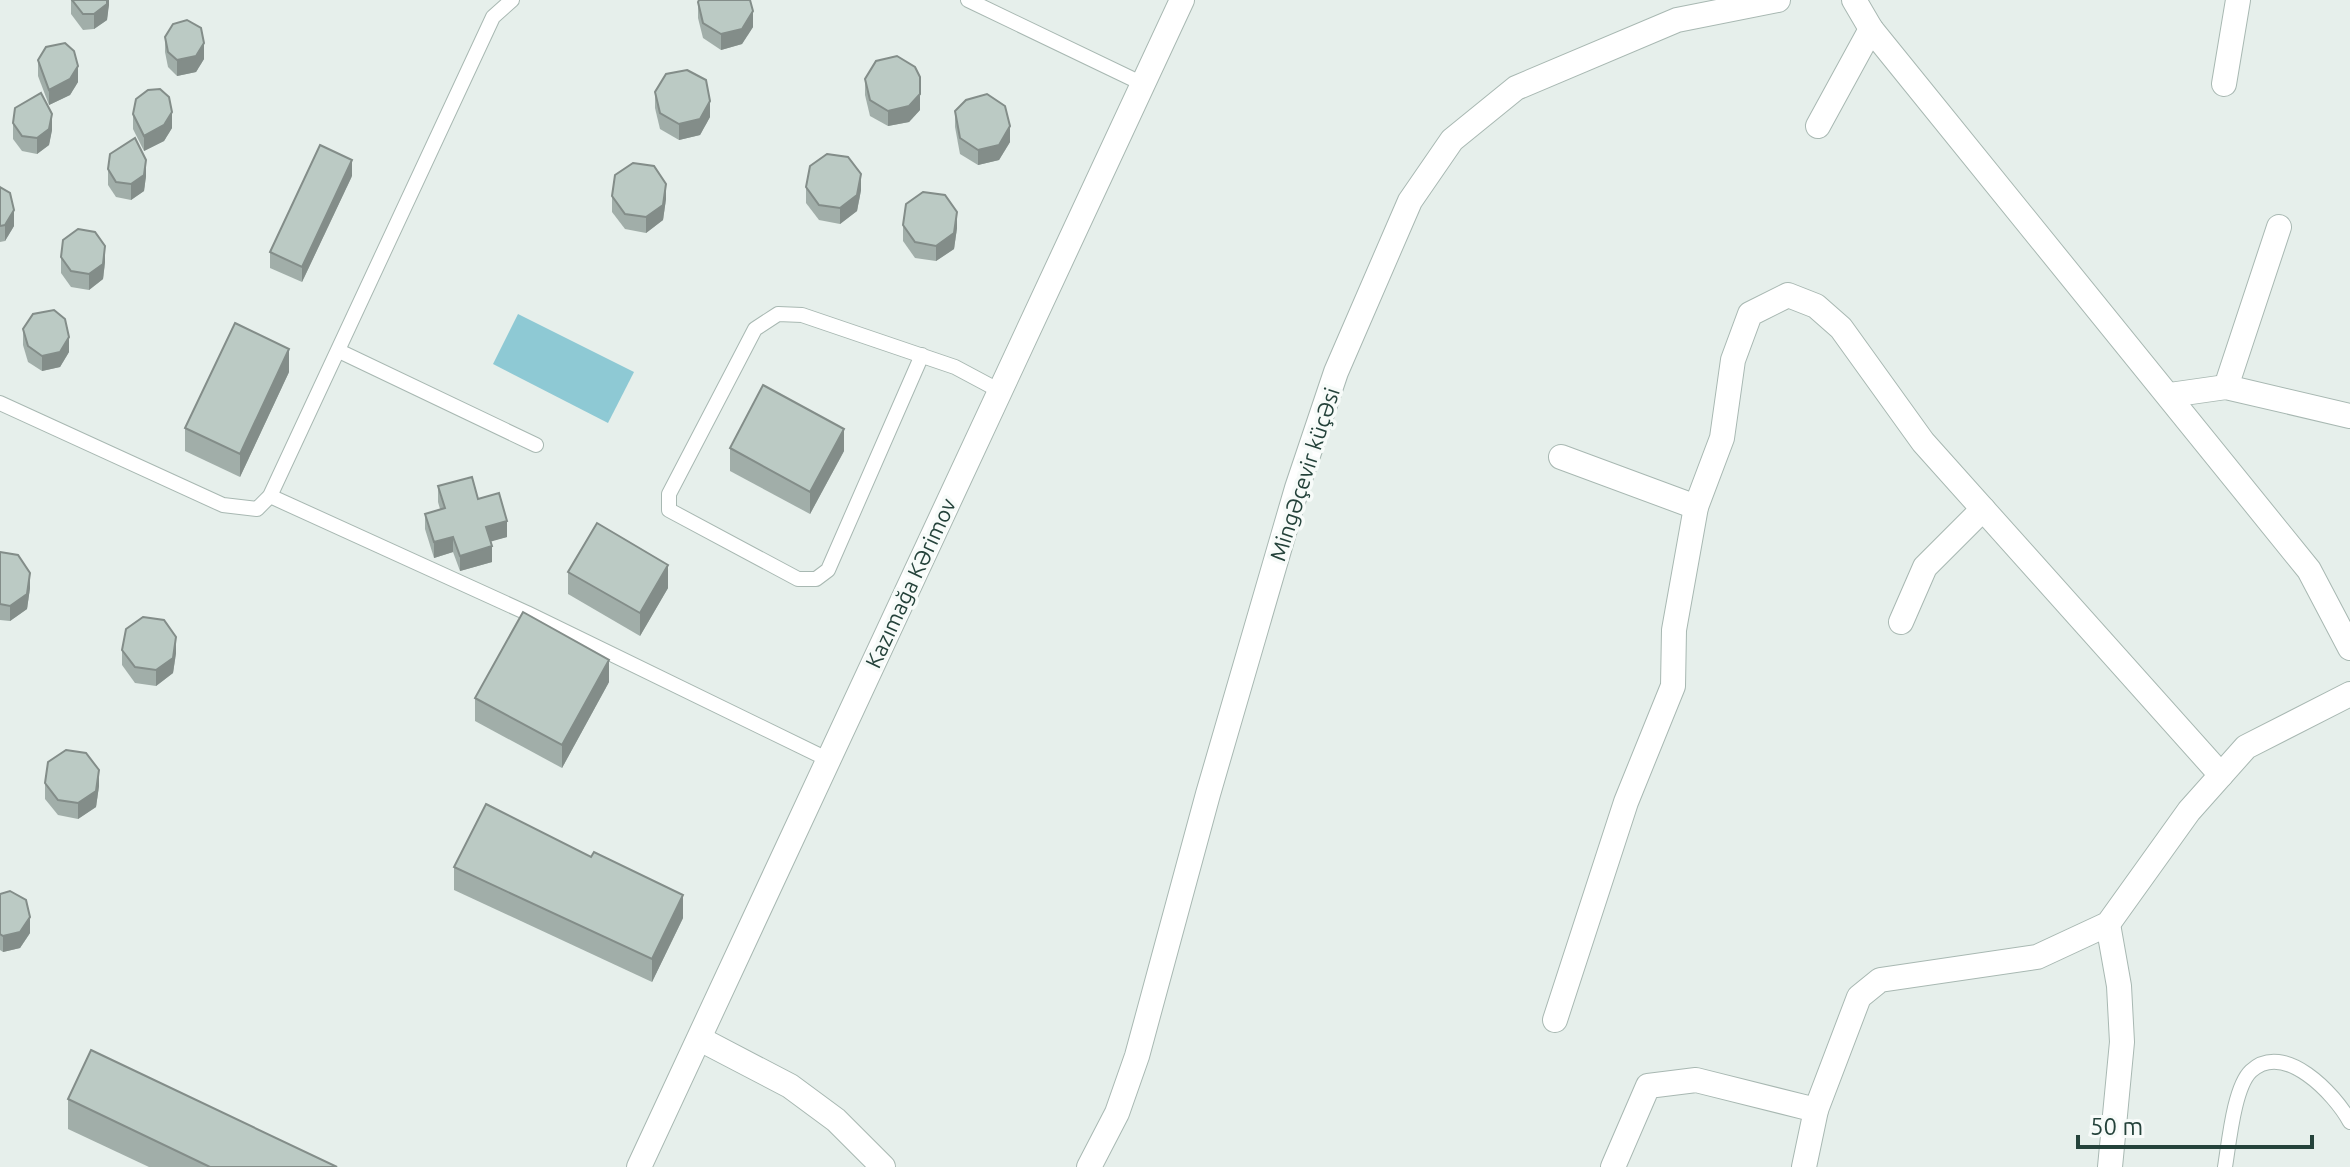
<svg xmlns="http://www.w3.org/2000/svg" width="2350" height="1167" font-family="Ubuntu,sans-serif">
  <rect width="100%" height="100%" fill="#e6efeb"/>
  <path fill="#8ec9d4" d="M 518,314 L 634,372 L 608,423 L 493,364 Z"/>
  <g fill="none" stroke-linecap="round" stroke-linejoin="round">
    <g stroke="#a8b8b2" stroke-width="16">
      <g id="lane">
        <path d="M 968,0 L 1143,84"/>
        <path d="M 339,351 L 536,445"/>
        <path d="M 922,355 L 828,570 L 816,579 L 798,579 L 669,510 L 669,494 L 755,329 L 778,314 L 802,315 L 955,367 L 1000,391"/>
        <path d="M 0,403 L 223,505 L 257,509 L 270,496 L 493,17 L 512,0"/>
        <path d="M 270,496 L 527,613 L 829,760"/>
        <path d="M 2225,1167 C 2229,1143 2234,1087 2251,1071 C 2284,1040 2335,1094 2350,1122"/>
      </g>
    </g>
    <g stroke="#a8b8b2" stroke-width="26">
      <g id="street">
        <path d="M 1854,0 L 1871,29 L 2309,570 L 2350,648"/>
        <path d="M 2224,84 L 2238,0"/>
        <path d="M 1818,126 L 1871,29"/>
        <path d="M 2226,387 L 2279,227"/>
        <path d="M 2170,395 L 2226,387 L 2350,416"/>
        <path d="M 1561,457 L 1696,507"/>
        <path d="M 1901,622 L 1925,567 L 1983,509"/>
        <path d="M 2108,924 L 2119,986 L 2122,1042 L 2110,1167"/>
        <path d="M 1555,1020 L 1626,802 L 1673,686 L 1674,630 L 1696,507 L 1722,438 L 1733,360 L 1750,314 L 1788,295 L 1816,306 L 1841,328 L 1923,442 L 2221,775"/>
        <path d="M 700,1039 L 790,1086 L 836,1120 L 883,1167"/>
        <path d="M 639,1167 L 1182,0"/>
        <path d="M 1089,1167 L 1117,1113 L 1137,1056 L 1208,794 L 1297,488 L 1336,372 L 1410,201 L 1452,140 L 1516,88 L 1677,20 L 1778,0"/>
        <path d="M 1613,1167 L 1648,1086 L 1696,1080 L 1816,1110"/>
        <path d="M 1804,1167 L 1816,1110 L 1859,997 L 1880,980 L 2037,957 L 2108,924 L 2189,811 L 2246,747 L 2350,694"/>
      </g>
    </g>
    <use href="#lane" stroke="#fff" stroke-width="14"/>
    <use href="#street" stroke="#fff" stroke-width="24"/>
  </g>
  <g fill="#a1aea9">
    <path d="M 71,0 L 109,0 L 107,20 L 94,29 L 83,30 L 71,14 Z"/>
    <path d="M 698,2 L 753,27 L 742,44 L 721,50 L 703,38 L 698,18 Z"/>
    <path d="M 165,37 L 204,59 L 196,72 L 177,76 L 168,67 L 165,52 Z"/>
    <path d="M 38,60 L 78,82 L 70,95 L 49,105 L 38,76 Z"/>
    <path d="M 865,79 L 920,110 L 909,122 L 888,126 L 870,116 L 865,95 Z"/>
    <path d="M 655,92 L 710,117 L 700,135 L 679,140 L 660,129 L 655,108 Z"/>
    <path d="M 955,111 L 1010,142 L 999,160 L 978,165 L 960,154 L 955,127 Z"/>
    <path d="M 133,114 L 172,128 L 164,141 L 144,151 L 133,129 Z"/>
    <path d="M 13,123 L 52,130 L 49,145 L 37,154 L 22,151 L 13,139 Z"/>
    <path d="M 108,169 L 146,176 L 144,191 L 131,200 L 116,197 L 108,185 Z"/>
    <path d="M 352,176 L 302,282 L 270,268 L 270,252 Z"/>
    <path d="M 0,187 L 14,226 L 5,241 L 0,242 Z"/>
    <path d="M 806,187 L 861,190 L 857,211 L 840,224 L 819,220 L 806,203 Z"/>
    <path d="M 612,196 L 666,199 L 663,220 L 646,233 L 625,229 L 612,212 Z"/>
    <path d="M 903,225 L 957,228 L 954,249 L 936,261 L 915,258 L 903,241 Z"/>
    <path d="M 61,257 L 105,262 L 103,279 L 89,290 L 71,287 L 61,273 Z"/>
    <path d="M 23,329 L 69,352 L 60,367 L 42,371 L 28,362 L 23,345 Z"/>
    <path d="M 289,372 L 240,477 L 185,451 L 185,428 Z"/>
    <path d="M 730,448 L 844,451 L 810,514 L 730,471 Z"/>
    <path d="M 438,486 L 478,499 L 507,537 L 490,541 L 492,562 L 460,571 L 453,552 L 434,558 L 425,529 L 425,514 L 440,509 L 438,502 Z"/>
    <path d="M 0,552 L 30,588 L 27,609 L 10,621 L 0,620 Z"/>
    <path d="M 568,572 L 668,588 L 640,636 L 568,594 Z"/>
    <path d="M 122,650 L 176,653 L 173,673 L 156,686 L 135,683 L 122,665 Z"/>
    <path d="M 609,682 L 562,768 L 475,721 L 475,698 Z"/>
    <path d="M 45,783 L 99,786 L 96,807 L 78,819 L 58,815 L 45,799 Z"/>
    <path d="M 454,867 L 683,918 L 652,982 L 454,890 Z"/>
    <path d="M 0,894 L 30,933 L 20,948 L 3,952 L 0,950 Z"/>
    <path d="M 68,1099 L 337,1167 L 149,1167 L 68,1129 Z"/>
  </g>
  <g fill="#838d89">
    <path d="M 107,0 L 109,0 L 109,5 L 107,20 L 94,29 L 94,14 Z"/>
    <path d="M 753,11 L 753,27 L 742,44 L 721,50 L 721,34 Z"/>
    <path d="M 204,43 L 204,59 L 196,72 L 177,76 L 177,60 Z"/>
    <path d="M 78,66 L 78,82 L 70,95 L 49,105 L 49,90 Z"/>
    <path d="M 920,94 L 920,110 L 909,122 L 888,126 L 888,111 Z"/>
    <path d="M 710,101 L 710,117 L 700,135 L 679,140 L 679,124 Z"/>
    <path d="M 172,112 L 172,128 L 164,141 L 144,151 L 144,136 Z"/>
    <path d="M 52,114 L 52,130 L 49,145 L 37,154 L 37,138 Z"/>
    <path d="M 1010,126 L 1010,142 L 999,160 L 978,165 L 978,150 Z"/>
    <path d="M 146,160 L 146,176 L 144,191 L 131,200 L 131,184 Z"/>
    <path d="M 352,160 L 352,176 L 302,282 L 302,267 Z"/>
    <path d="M 861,174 L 861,190 L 857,211 L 840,224 L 840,208 Z"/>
    <path d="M 666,184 L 666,199 L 663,220 L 646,233 L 646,217 Z"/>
    <path d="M 14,210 L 14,226 L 5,241 L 5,225 Z"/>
    <path d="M 957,212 L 957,228 L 954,249 L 936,261 L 936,246 Z"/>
    <path d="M 105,246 L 105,262 L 103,279 L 89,290 L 89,274 Z"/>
    <path d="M 69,337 L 69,352 L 60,367 L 42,371 L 42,356 Z"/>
    <path d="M 289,349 L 289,372 L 240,477 L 240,454 Z"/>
    <path d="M 844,429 L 844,451 L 810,514 L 810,492 Z"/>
    <path d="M 507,521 L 507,537 L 486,543 L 486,527 Z"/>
    <path d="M 453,537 L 453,552 L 434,558 L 434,542 Z"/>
    <path d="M 492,546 L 492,562 L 460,571 L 460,556 Z"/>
    <path d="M 668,565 L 668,588 L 640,636 L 640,613 Z"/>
    <path d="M 30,573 L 30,588 L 27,609 L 10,621 L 10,606 Z"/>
    <path d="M 176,637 L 176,653 L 173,673 L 156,686 L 156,670 Z"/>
    <path d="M 609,660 L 609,682 L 562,768 L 562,745 Z"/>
    <path d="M 99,770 L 99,786 L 96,807 L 78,819 L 78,803 Z"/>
    <path d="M 683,895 L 683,918 L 652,982 L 652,959 Z"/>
    <path d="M 30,917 L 30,933 L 20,948 L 3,952 L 3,936 Z"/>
  </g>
  <g fill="#bbcac4" stroke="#838d89" stroke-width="2">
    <path d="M 72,0 L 107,0 L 107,4 L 94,14 L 83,14 Z"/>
    <path d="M 699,0 L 750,0 L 753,11 L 742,29 L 721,34 L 703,23 L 698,2 Z"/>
    <path d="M 187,20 L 201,28 L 204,43 L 196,56 L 177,60 L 168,52 L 165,37 L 173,24 Z"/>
    <path d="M 65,43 L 74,51 L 78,66 L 70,79 L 49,90 L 38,60 L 46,47 Z"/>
    <path d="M 897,56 L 915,67 L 920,77 L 920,94 L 909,106 L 888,111 L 870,100 L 865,79 L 876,61 Z"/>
    <path d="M 687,70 L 706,80 L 710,101 L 700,119 L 679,124 L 660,113 L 655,92 L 666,74 Z"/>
    <path d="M 160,89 L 169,97 L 172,112 L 164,125 L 144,136 L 133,114 L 136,99 L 148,90 Z"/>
    <path d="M 41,93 L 52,114 L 49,129 L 37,138 L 22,136 L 13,123 L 15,108 Z"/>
    <path d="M 987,94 L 1005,106 L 1010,126 L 999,145 L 978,150 L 960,138 L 955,111 L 966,100 Z"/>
    <path d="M 135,138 L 146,160 L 144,175 L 131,184 L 116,182 L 108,169 L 110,154 Z"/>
    <path d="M 320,145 L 352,160 L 302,267 L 270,252 Z"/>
    <path d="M 827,154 L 848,157 L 861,174 L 857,195 L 840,208 L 819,205 L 806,187 L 810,166 Z"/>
    <path d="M 633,163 L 654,166 L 666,184 L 663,205 L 646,217 L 625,214 L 612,196 L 615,175 Z"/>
    <path d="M 0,187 L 10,193 L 14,210 L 5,225 L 0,226 Z"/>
    <path d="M 923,192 L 945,195 L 957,212 L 954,233 L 936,246 L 915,242 L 903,225 L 906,204 Z"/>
    <path d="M 78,229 L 95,232 L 105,246 L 103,264 L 89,274 L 71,271 L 61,257 L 63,240 Z"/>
    <path d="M 54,310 L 65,319 L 69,337 L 60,352 L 42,356 L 28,346 L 23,329 L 33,314 Z"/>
    <path d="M 235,323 L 289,349 L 240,454 L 185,428 Z"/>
    <path d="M 763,385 L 844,429 L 810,492 L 730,448 Z"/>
    <path d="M 472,477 L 478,499 L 499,493 L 507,521 L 486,527 L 492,546 L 460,556 L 453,537 L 434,542 L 425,514 L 445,508 L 438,486 Z"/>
    <path d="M 597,523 L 668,565 L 640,613 L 568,572 Z"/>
    <path d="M 0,552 L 18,555 L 30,573 L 27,594 L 10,606 L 0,604 Z"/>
    <path d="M 523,612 L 609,660 L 562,745 L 475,698 Z"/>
    <path d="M 143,617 L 164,620 L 176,637 L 173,658 L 156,670 L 135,667 L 122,650 L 126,629 Z"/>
    <path d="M 66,750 L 86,753 L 99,770 L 96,791 L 78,803 L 58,800 L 45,783 L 48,762 Z"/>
    <path d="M 486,804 L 591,857 L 594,852 L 683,895 L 652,959 L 454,867 Z"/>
    <path d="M 10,891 L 26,900 L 30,917 L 20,932 L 3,936 L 0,934 L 0,894 Z"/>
    <path d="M 91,1050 L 337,1167 L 210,1167 L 68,1099 Z"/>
  </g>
  <g text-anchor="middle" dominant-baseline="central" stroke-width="7" stroke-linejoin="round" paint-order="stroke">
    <g font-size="22" fill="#24423a" stroke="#f7fbf9">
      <text transform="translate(1304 474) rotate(-72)">Mingəçevir küçəsi</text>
      <text transform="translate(910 583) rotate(-65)">Kazımağa Kərimov</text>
    </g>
  </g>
  <path d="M2078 1135v12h234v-12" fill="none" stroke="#24423a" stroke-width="4"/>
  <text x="2090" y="1135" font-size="24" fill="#24423a" stroke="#f7fbf9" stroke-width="6" paint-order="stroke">50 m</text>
</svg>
